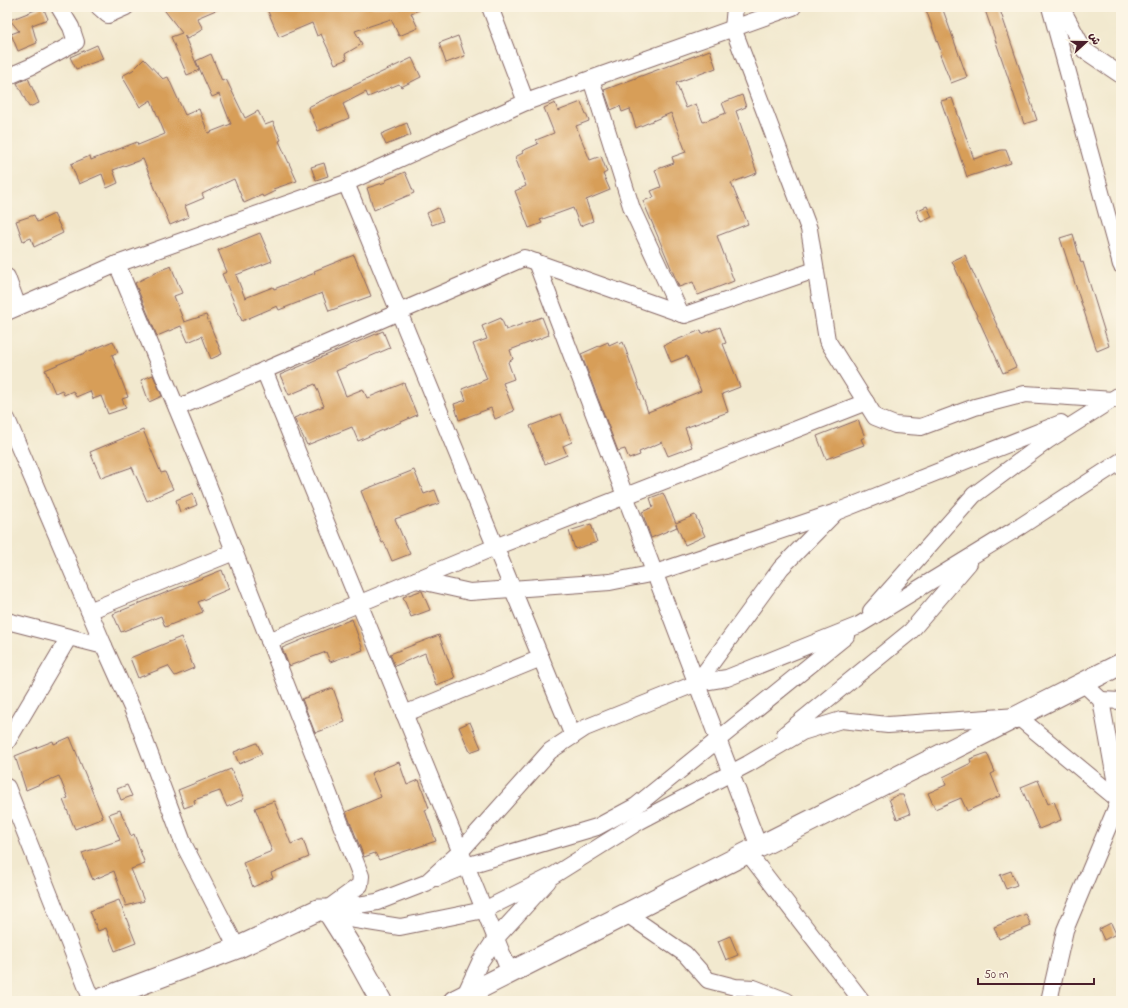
<svg xmlns="http://www.w3.org/2000/svg" width="1128" height="1008" font-family="'Indie Flower','Playpen Sans Arabic',sans-serif">
  <rect width="100%" height="100%" fill="#fcf5e5"/>
  <filter id="ink" filterUnits="userSpaceOnUse"><feTurbulence type="fractalNoise" baseFrequency=".025" numOctaves="2"/><feDisplacementMap in="SourceGraphic" scale="8" xChannelSelector="R" yChannelSelector="G"/><feConvolveMatrix kernelMatrix="1 2 1 2 8 2 1 2 1" color-interpolation-filters="sRGB"/></filter>
  <filter id="wash" filterUnits="userSpaceOnUse"><feTurbulence type="fractalNoise" baseFrequency=".012" numOctaves="4" result="noise"/><feDisplacementMap in="SourceGraphic" scale="16" xChannelSelector="R" yChannelSelector="G"/><feGaussianBlur stdDeviation="0.9" result="paint"/><feColorMatrix in="noise" values="0 0 0 0 0 0 0 0 0 0 0 0 0 0 0 0 0 1.4 0 .05"/><feComposite in="paint" operator="in"/></filter>
  <g filter="url(#wash)">
    <rect width="100%" height="100%" fill="#f2e9cf"/>
    <g id="blocks">
      <g fill="#d79e59">
        <path d="M 43,7 L 48,19 L 32,25 L 37,43 L 18,51 L 11,34 L 19,31 L 10,20 Z"/>
        <path d="M 162,7 L 223,7 L 197,18 L 203,29 L 187,39 L 184,35 L 199,70 L 187,75 L 171,37 L 182,33 Z"/>
        <path d="M 266,7 L 420,7 L 421,9 L 411,13 L 418,28 L 399,36 L 391,19 L 355,31 L 362,44 L 345,54 L 347,59 L 335,64 L 321,34 L 317,36 L 312,23 L 279,37 Z"/>
        <path d="M 925,7 L 942,7 L 967,77 L 951,83 L 940,55 L 942,54 Z"/>
        <path d="M 984,7 L 999,7 L 1037,120 L 1024,124 Z"/>
        <path d="M 458,36 L 465,56 L 446,63 L 439,43 Z"/>
        <path d="M 97,45 L 103,59 L 76,69 L 70,57 Z"/>
        <path d="M 710,50 L 716,68 L 676,83 L 686,108 L 696,104 L 703,122 L 726,113 L 722,103 L 742,95 L 746,107 L 736,111 L 757,173 L 731,183 L 748,224 L 717,236 L 734,281 L 698,295 L 693,282 L 679,287 L 643,201 L 654,197 L 651,191 L 661,187 L 655,170 L 674,163 L 672,157 L 686,152 L 671,113 L 636,128 L 630,109 L 622,112 L 620,106 L 611,110 L 604,90 Z"/>
        <path d="M 211,54 L 222,81 L 226,79 L 245,118 L 258,111 L 265,125 L 273,122 L 281,140 L 279,141 L 297,181 L 273,189 L 275,191 L 263,197 L 262,195 L 244,203 L 234,179 L 202,194 L 204,198 L 185,206 L 189,217 L 170,225 L 143,159 L 113,170 L 118,183 L 107,188 L 102,174 L 79,184 L 71,164 L 90,156 L 91,160 L 137,142 L 138,145 L 165,134 L 151,100 L 140,107 L 122,76 L 133,70 L 144,59 L 163,79 L 168,77 L 185,115 L 199,109 L 208,133 L 231,124 L 219,94 L 212,97 L 196,61 Z"/>
        <path d="M 412,58 L 421,77 L 401,87 L 399,84 L 368,97 L 366,92 L 343,104 L 349,118 L 318,131 L 308,107 Z"/>
        <path d="M 28,78 L 39,103 L 29,107 L 17,83 Z"/>
        <path d="M 952,98 L 974,159 L 1001,150 L 1006,150 L 1011,163 L 967,177 L 941,101 Z"/>
        <path d="M 581,102 L 589,121 L 576,126 L 590,160 L 601,156 L 607,172 L 603,174 L 610,190 L 586,200 L 593,221 L 580,226 L 573,208 L 540,220 L 542,223 L 529,228 L 515,191 L 526,186 L 515,157 L 523,153 L 522,151 L 538,144 L 536,140 L 554,133 L 544,108 L 555,103 L 558,111 Z"/>
        <path d="M 407,123 L 411,135 L 386,145 L 381,134 Z"/>
        <path d="M 324,163 L 328,176 L 316,180 L 311,167 Z"/>
        <path d="M 405,172 L 414,193 L 374,210 L 367,188 L 386,182 L 386,180 Z"/>
        <path d="M 927,206 L 932,217 L 921,222 L 916,211 Z"/>
        <path d="M 438,208 L 443,221 L 432,225 L 427,213 Z"/>
        <path d="M 54,214 L 63,233 L 34,247 L 31,238 L 23,241 L 16,221 L 34,215 L 37,222 Z"/>
        <path d="M 260,233 L 272,261 L 236,275 L 245,298 L 273,287 L 274,289 L 315,273 L 314,271 L 354,255 L 371,296 L 329,311 L 322,293 L 279,310 L 277,306 L 242,321 L 222,274 L 227,272 L 218,250 Z"/>
        <path d="M 1073,234 L 1081,263 L 1083,262 L 1109,346 L 1097,351 L 1060,238 Z"/>
        <path d="M 965,255 L 1016,367 L 1003,373 L 952,261 Z"/>
        <path d="M 171,266 L 182,293 L 174,296 L 184,322 L 206,315 L 222,354 L 211,359 L 202,336 L 188,342 L 181,326 L 157,336 L 135,283 L 153,274 L 153,273 Z"/>
        <path d="M 542,317 L 549,335 L 510,350 L 513,359 L 508,362 L 514,379 L 503,383 L 514,411 L 495,419 L 491,408 L 459,420 L 454,404 L 466,400 L 462,389 L 487,379 L 473,344 L 487,339 L 482,326 L 501,318 L 506,330 Z"/>
        <path d="M 720,327 L 726,343 L 723,344 L 740,387 L 722,394 L 728,412 L 685,428 L 692,447 L 668,456 L 662,442 L 639,452 L 640,455 L 629,459 L 625,449 L 618,451 L 581,354 L 608,342 L 609,345 L 618,341 L 620,344 L 623,342 L 648,412 L 701,391 L 687,356 L 671,362 L 664,345 L 701,330 L 702,334 Z"/>
        <path d="M 383,331 L 390,348 L 336,371 L 346,396 L 363,389 L 367,398 L 404,383 L 417,415 L 358,441 L 352,427 L 307,445 L 294,418 L 324,406 L 315,384 L 289,395 L 280,375 Z"/>
        <path d="M 113,341 L 118,352 L 112,355 L 128,397 L 122,399 L 126,408 L 108,414 L 101,396 L 93,399 L 90,391 L 76,397 L 73,391 L 64,395 L 62,390 L 55,393 L 45,370 Z"/>
        <path d="M 153,375 L 162,396 L 149,402 L 141,380 Z"/>
        <path d="M 561,414 L 572,442 L 563,446 L 567,455 L 545,464 L 530,426 Z"/>
        <path d="M 858,420 L 865,437 L 861,439 L 864,445 L 826,459 L 817,436 Z"/>
        <path d="M 143,430 L 161,473 L 165,472 L 173,489 L 147,501 L 132,467 L 101,478 L 90,452 Z"/>
        <path d="M 414,470 L 424,494 L 435,490 L 440,503 L 395,519 L 410,554 L 392,561 L 384,542 L 382,543 L 361,491 Z"/>
        <path d="M 193,493 L 197,505 L 180,512 L 176,500 Z"/>
        <path d="M 663,493 L 676,523 L 695,515 L 705,536 L 685,545 L 676,524 L 677,527 L 651,538 L 642,512 L 653,507 L 650,498 Z"/>
        <path d="M 591,524 L 597,542 L 575,549 L 569,531 Z"/>
        <path d="M 222,570 L 229,589 L 198,602 L 203,612 L 165,627 L 161,616 L 121,632 L 113,614 Z"/>
        <path d="M 420,591 L 422,591 L 430,610 L 411,617 L 403,597 Z"/>
        <path d="M 352,619 L 363,650 L 330,662 L 326,652 L 289,666 L 282,648 Z"/>
        <path d="M 439,635 L 455,678 L 436,685 L 425,653 L 395,666 L 390,654 Z"/>
        <path d="M 181,637 L 194,668 L 175,676 L 168,666 L 138,678 L 130,658 Z"/>
        <path d="M 333,688 L 345,722 L 315,733 L 302,699 Z"/>
        <path d="M 470,722 L 481,748 L 470,752 L 459,727 Z"/>
        <path d="M 70,737 L 103,818 L 75,829 L 63,800 L 68,798 L 59,776 L 26,790 L 15,756 L 53,741 L 54,744 Z"/>
        <path d="M 257,743 L 262,754 L 239,764 L 234,752 Z"/>
        <path d="M 987,753 L 995,772 L 991,774 L 1000,796 L 967,811 L 961,798 L 935,809 L 928,793 L 946,785 L 943,777 L 971,763 L 970,759 Z"/>
        <path d="M 399,762 L 407,785 L 419,780 L 429,808 L 425,810 L 436,841 L 379,860 L 375,853 L 364,857 L 346,812 L 381,797 L 371,773 Z"/>
        <path d="M 231,769 L 244,799 L 227,807 L 220,791 L 194,800 L 195,804 L 184,808 L 178,790 Z"/>
        <path d="M 1038,780 L 1048,804 L 1054,801 L 1061,820 L 1039,829 L 1021,787 Z"/>
        <path d="M 127,785 L 132,796 L 121,800 L 117,789 Z"/>
        <path d="M 898,795 L 903,795 L 910,814 L 897,819 L 889,799 Z"/>
        <path d="M 274,801 L 291,844 L 303,839 L 309,857 L 271,873 L 273,878 L 253,887 L 243,863 L 272,851 L 255,808 Z"/>
        <path d="M 120,810 L 131,836 L 134,834 L 145,864 L 131,869 L 144,901 L 126,906 L 114,871 L 93,880 L 82,853 L 120,840 L 109,814 Z"/>
        <path d="M 1011,871 L 1017,885 L 1006,889 L 1000,875 Z"/>
        <path d="M 119,900 L 136,943 L 115,951 L 106,928 L 98,931 L 90,911 Z"/>
        <path d="M 1026,914 L 1031,926 L 999,939 L 994,927 Z"/>
        <path d="M 1111,923 L 1116,934 L 1104,940 L 1099,929 Z"/>
        <path d="M 730,936 L 738,955 L 726,960 L 718,941 Z"/>
      </g>
    </g>
  </g>
  <g filter="url(#ink)">
    <use href="#blocks" fill-opacity="0" stroke="#856664" stroke-width="1"/>
    <g fill="none" stroke-linecap="round" stroke-linejoin="round">
      <g stroke="#856664" stroke-width="18">
        <g id="minor">
          <path d="M 99,7 L 108,15 L 126,7"/>
          <path d="M 490,7 L 526,102"/>
          <path d="M 735,7 L 733,28 L 809,229 L 827,340 L 875,417 L 895,425 L 921,427 L 975,407 L 1025,394 L 1113,400"/>
          <path d="M 1050,7 L 1121,265"/>
          <path d="M 1061,7 L 1084,50 L 1121,75"/>
          <path d="M 7,77 L 30,67 L 76,42 L 71,27 L 59,7"/>
          <path d="M 591,79 L 632,209 L 681,314"/>
          <path d="M 346,183 L 573,736"/>
          <path d="M 536,262 L 759,847"/>
          <path d="M 117,264 L 202,469 L 361,876 L 360,885 L 330,907"/>
          <path d="M 7,277 L 18,307"/>
          <path d="M 7,312 L 117,264 L 346,183 L 526,102 L 793,7"/>
          <path d="M 264,370 L 510,973"/>
          <path d="M 177,408 L 524,258 L 685,315 L 815,270"/>
          <path d="M 7,419 L 104,646"/>
          <path d="M 416,580 L 470,592 L 610,582 L 655,573 L 836,512 L 1061,423"/>
          <path d="M 89,611 L 234,552"/>
          <path d="M 871,611 L 974,495 L 1047,441 L 1121,394"/>
          <path d="M 7,621 L 104,646 L 136,717 L 184,845 L 237,948"/>
          <path d="M 269,641 L 495,547 L 866,402"/>
          <path d="M 697,683 L 781,568 L 834,514"/>
          <path d="M 1101,700 L 1121,701"/>
          <path d="M 404,714 L 541,658"/>
          <path d="M 785,734 L 911,631 L 969,563"/>
          <path d="M 7,742 L 69,637"/>
          <path d="M 7,787 L 92,1001"/>
          <path d="M 748,853 L 862,1001"/>
          <path d="M 437,878 L 466,866 L 597,827 L 636,806 L 846,636"/>
          <path d="M 326,910 L 377,902 L 426,883 L 460,852 L 550,751 L 585,728 L 697,683 L 727,678 L 859,625 L 1021,526 L 1121,461"/>
          <path d="M 627,914 L 685,954 L 708,980 L 735,987 L 754,988 L 787,1001"/>
          <path d="M 331,916 L 400,927 L 484,910 L 554,875 L 640,821 L 748,764 L 802,732 L 841,720 L 888,725 L 1017,716 L 1121,802"/>
          <path d="M 462,1001 L 480,962 L 496,938 L 548,881"/>
          <path d="M 1049,1001 L 1065,930 L 1119,801 L 1101,700 L 1083,683"/>
        </g>
      </g>
      <g stroke="#856664" stroke-width="23">
        <g id="tertiary">
          <path d="M 96,1001 L 237,948 L 318,910 L 326,910 L 331,916 L 355,954 L 381,1001"/>
          <path d="M 454,1001 L 1121,664"/>
        </g>
      </g>
      <use href="#minor" stroke="#fff" stroke-width="16"/>
      <use href="#tertiary" stroke="#fff" stroke-width="21"/>
    </g>
  </g>
  <rect width="1128" height="1008" fill="none" stroke="#fcf5e5" stroke-width="24"/>
  <g transform="translate(1086 42) rotate(69)" stroke="#fcf5e5" stroke-width="3" paint-order="stroke">
  <path d="M0-3L7 15L0 10L-7 15Z" fill="#4a1f2b"/>
  <text y="-6" font-size="11" font-weight="bold" text-anchor="middle" fill="#4a1f2b">ش</text>
  </g>
  <path d="M978 978v6h116v-6" fill="none" stroke="#4a1f2b" stroke-width="2"/>
  <text x="984" y="978" font-size="12" fill="#4a1f2b" stroke="#fcf5e5" stroke-width="3" paint-order="stroke">50 m</text>
</svg>
